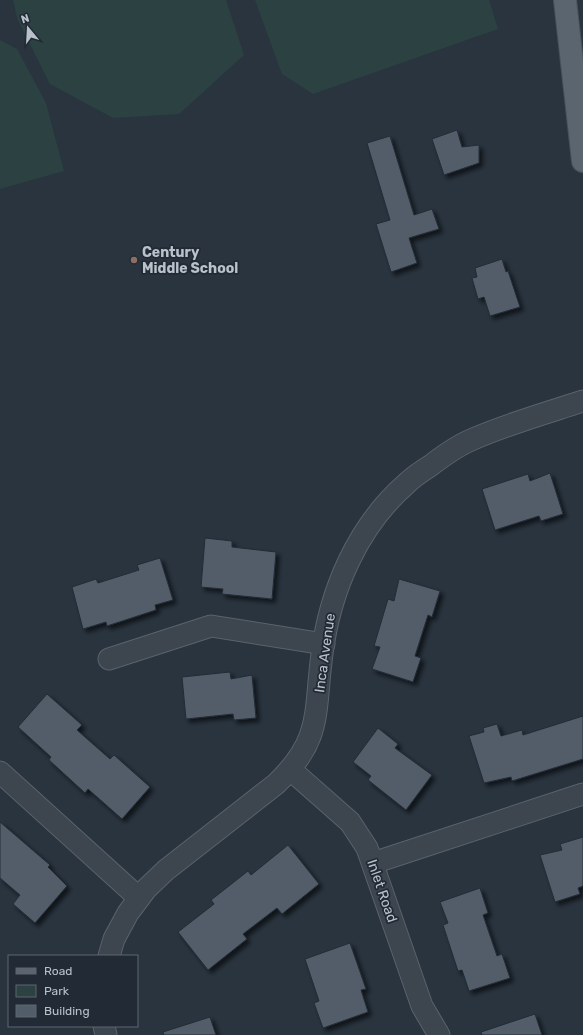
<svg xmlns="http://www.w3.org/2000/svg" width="583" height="1035" font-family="Rubik,sans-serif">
  <defs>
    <filter id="shadow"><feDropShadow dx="3.5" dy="3.5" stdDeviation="2" flood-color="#0009"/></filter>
  </defs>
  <rect width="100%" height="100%" fill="#29343f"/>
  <g fill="#2c4141">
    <path d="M 13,0 L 226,0 L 244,55 L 179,114 L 113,118 L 50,84 L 17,18 Z"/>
    <path d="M 255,0 L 489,0 L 498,29 L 313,94 L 282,74 Z"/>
    <path d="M 0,40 L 17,49 L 46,103 L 64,171 L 0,189 Z"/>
  </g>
  <g fill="#525d6a" stroke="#232c37" filter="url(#shadow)">
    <path d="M 457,130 L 462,147 L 479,145 L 479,163 L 444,175 L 432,139 Z"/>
    <path d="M 390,136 L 414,215 L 432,209 L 439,229 L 409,238 L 417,263 L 391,272 L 376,224 L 390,220 L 367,143 Z"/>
    <path d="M 502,259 L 506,272 L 508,271 L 520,307 L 490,316 L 484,297 L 478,299 L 472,278 L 477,277 L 475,268 Z"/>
    <path d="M 550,473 L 563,514 L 541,521 L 539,516 L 495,530 L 482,489 L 528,474 L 530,481 Z"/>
    <path d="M 205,538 L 232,541 L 232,547 L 276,552 L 272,599 L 222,594 L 223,589 L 201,587 Z"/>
    <path d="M 160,558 L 173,600 L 155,605 L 156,610 L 107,626 L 106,622 L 83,629 L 72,587 L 96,579 L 98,583 L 139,570 L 137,565 Z"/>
    <path d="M 399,579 L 440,591 L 432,617 L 428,615 L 415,656 L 421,658 L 413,682 L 372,669 L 380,647 L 374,646 L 388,599 L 394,601 Z"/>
    <path d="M 230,672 L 231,679 L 252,675 L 256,718 L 234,720 L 233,714 L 186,719 L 182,677 Z"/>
    <path d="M 47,694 L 82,725 L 77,730 L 110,759 L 114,755 L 150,787 L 122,819 L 88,789 L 85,793 L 49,760 L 51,757 L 18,727 Z"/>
    <path d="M 583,716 L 583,759 L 512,781 L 511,777 L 484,783 L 469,736 L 484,732 L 483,728 L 497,724 L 501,736 L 522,730 L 523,735 Z"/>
    <path d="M 378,728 L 398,744 L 395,748 L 432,775 L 406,810 L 368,780 L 371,776 L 353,762 Z"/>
    <path d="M 0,822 L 50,865 L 48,867 L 67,886 L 35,923 L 13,904 L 20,895 L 0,878 Z"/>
    <path d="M 583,837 L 583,886 L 578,888 L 580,894 L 555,902 L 540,855 L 562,850 L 560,844 Z"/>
    <path d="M 288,845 L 319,884 L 282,914 L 277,908 L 243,934 L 247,939 L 208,970 L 178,932 L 214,904 L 211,900 L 248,871 L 251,875 Z"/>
    <path d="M 480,888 L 488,913 L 483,915 L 497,956 L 502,954 L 510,978 L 469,991 L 462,970 L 458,971 L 443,925 L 448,923 L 440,902 Z"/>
    <path d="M 350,943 L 366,989 L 361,990 L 368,1012 L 323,1028 L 314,1003 L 319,1001 L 305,959 Z"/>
    <path d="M 535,1014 L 542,1035 L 482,1035 L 481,1032 Z"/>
    <path d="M 210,1017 L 216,1035 L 164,1035 L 163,1032 Z"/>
  </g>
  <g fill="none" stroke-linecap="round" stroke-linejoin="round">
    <g stroke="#5a636d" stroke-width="23">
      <g id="minor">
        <path d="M 109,659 L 211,626 L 324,644"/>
        <path d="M 291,770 L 350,822 L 367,848 L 415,986 L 422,1006 L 439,1035"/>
        <path d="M 0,772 L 139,898"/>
        <path d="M 373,863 L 583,794"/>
        <path d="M 109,956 L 114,939 L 128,913 L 146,889 L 166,870 L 276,784 C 323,739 314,713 322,654 C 330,591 357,527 406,484 C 413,477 422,471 430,466 C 443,456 457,446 471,440 C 507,424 546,413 583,401"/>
        <path d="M 104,1026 L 106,1035"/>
      </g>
    </g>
    <g stroke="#49515c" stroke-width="24">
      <path id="major" d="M 565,0 L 583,161"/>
    </g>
    <use href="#minor" stroke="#3d454f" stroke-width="21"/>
    <use href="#major" stroke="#5b656f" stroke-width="22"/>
  </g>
  <circle fill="#8d6e63" stroke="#212a35" stroke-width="1.5" cx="134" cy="260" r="4"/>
  <g text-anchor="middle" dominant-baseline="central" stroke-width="3.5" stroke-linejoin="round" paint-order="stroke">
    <g font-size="14" font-weight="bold" fill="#b9c1ca" stroke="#212a35" text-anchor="start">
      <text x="142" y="252">Century<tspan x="142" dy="16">Middle School</tspan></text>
    </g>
    <g font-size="14" fill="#b9c1ca" stroke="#212a35">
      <text transform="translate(325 653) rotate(-82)">Inca Avenue</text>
      <text transform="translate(382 891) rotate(71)">Inlet Road</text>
    </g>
  </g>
  <rect x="8" y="955" width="130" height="72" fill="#212a35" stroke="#5e6671"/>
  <rect x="16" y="968" width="20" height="6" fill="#5b656f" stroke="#5e6671"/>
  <text x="44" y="975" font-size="12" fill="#b9c1ca">Road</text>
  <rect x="16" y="985" width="20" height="12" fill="#2c4141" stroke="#5e6671"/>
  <text x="44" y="995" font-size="12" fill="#b9c1ca">Park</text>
  <rect x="16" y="1005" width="20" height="12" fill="#525d6a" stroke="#5e6671"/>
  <text x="44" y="1015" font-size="12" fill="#b9c1ca">Building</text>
  <g transform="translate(28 28) rotate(342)" stroke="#212a35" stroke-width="3" paint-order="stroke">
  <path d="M0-3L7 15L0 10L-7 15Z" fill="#b9c1ca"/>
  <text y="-6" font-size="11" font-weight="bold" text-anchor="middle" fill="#b9c1ca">N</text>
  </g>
</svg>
